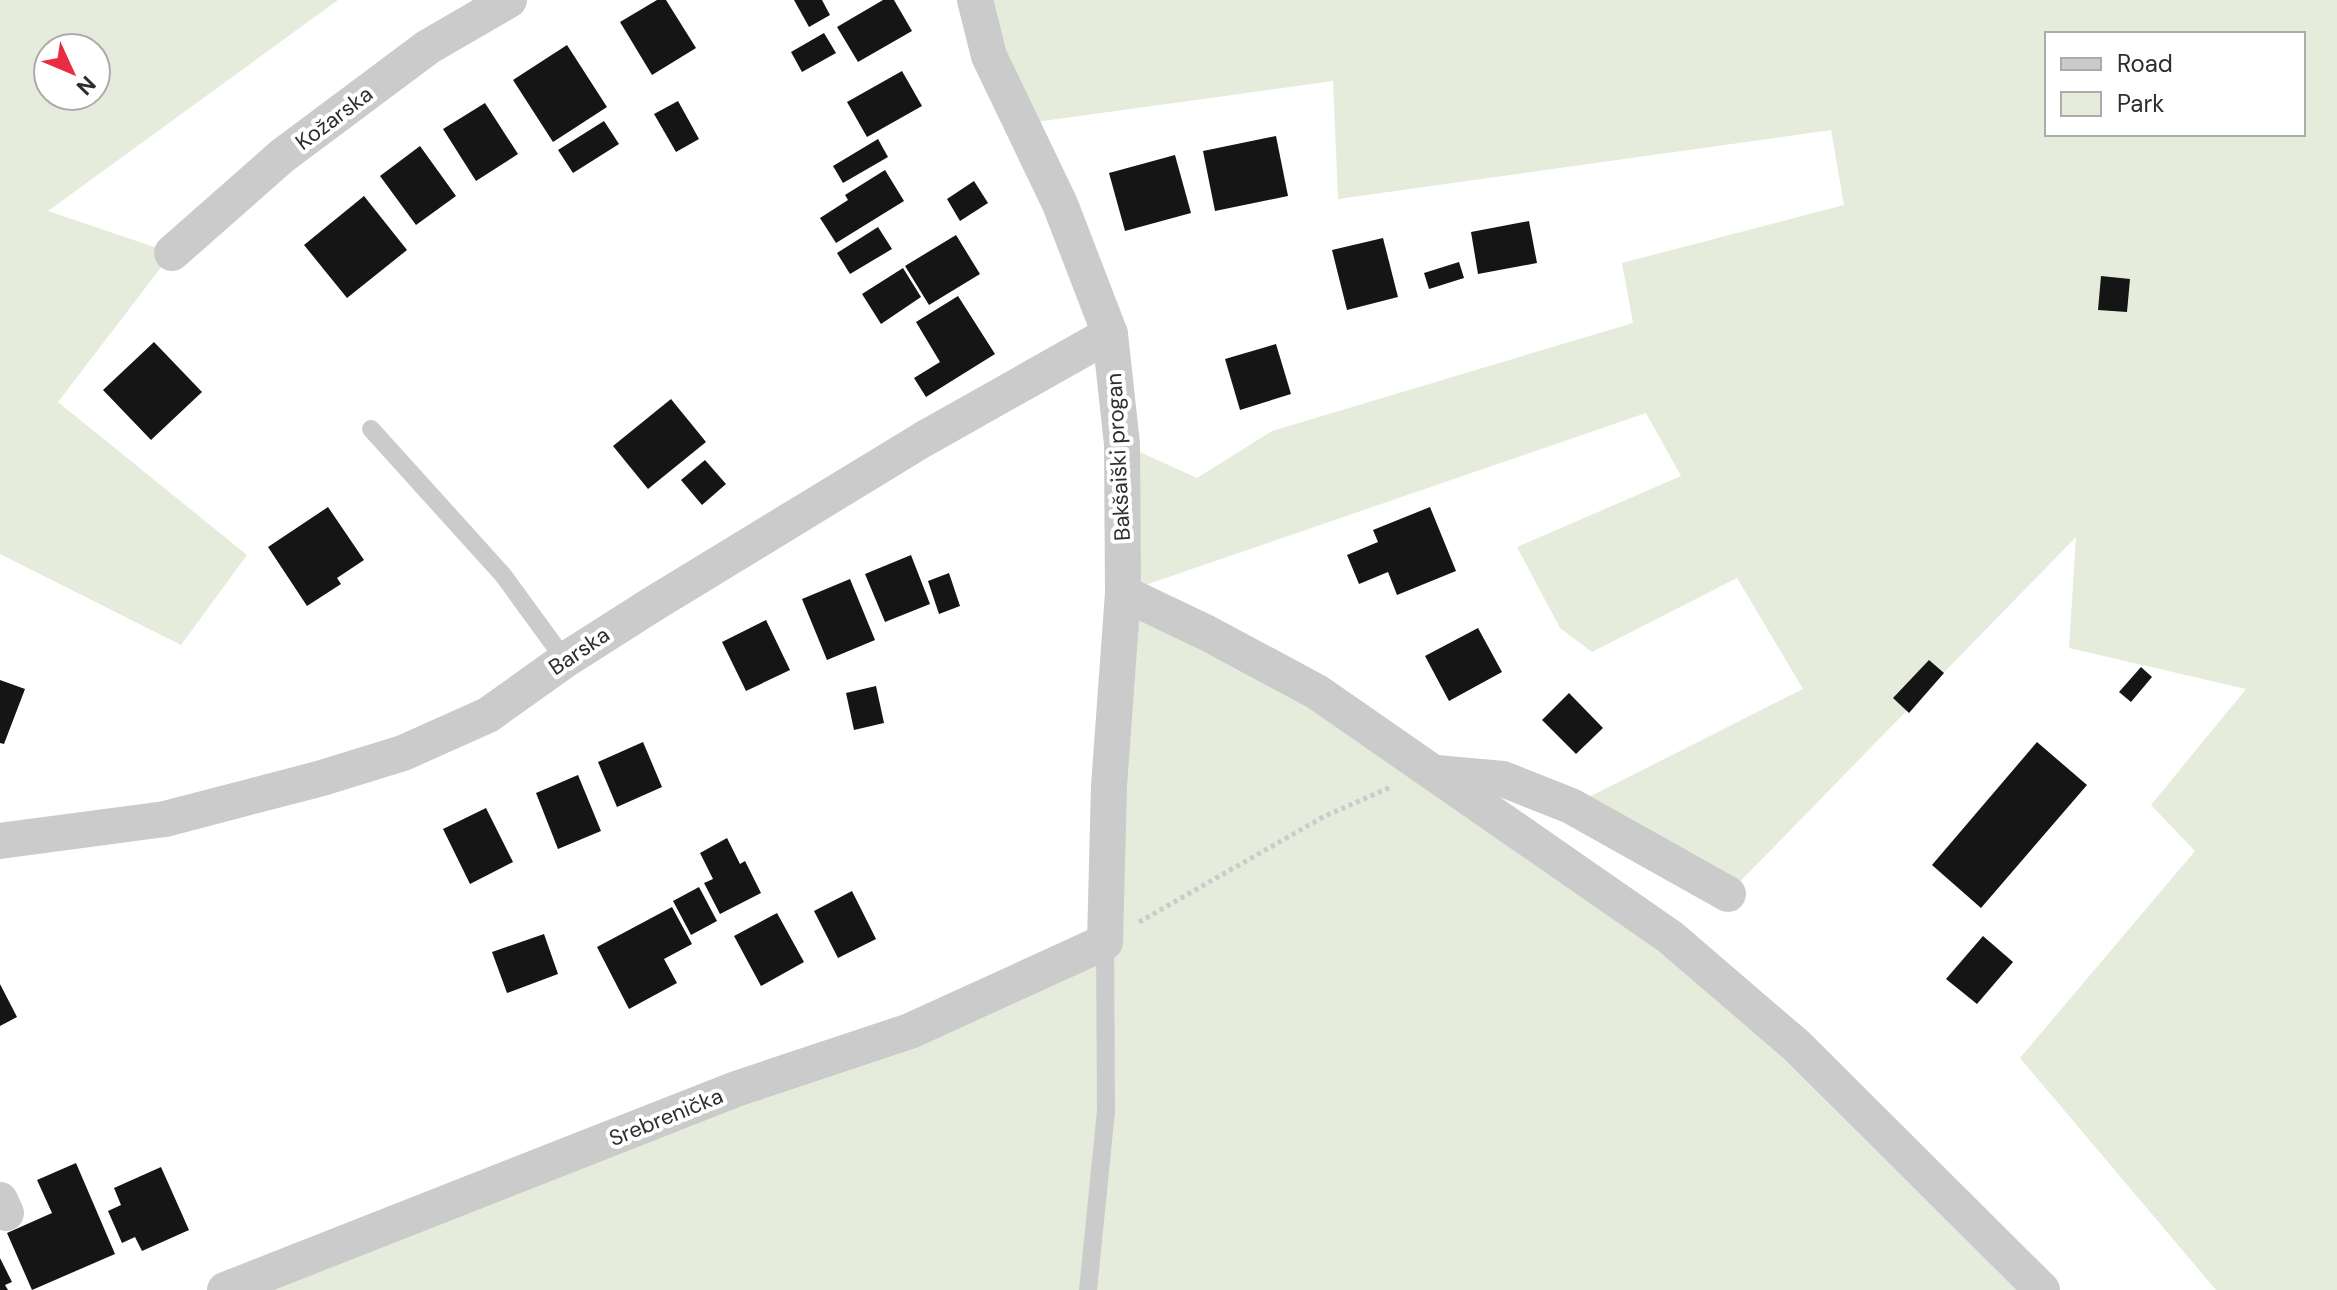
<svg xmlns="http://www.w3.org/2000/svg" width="2337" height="1290" font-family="'DM Sans',sans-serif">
  <rect width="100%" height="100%" fill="#fff"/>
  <g fill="#e5ecdc" fill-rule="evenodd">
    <path d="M 0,0 L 338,0 L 48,211 L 172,253 L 58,402 L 247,555 L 181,645 L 0,554 ZM 48,48 L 96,48 L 96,96 L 48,96 Z"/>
    <path d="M 975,0 L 2337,0 L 2337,1290 L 2216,1290 L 2020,1058 L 2195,851 L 2151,805 L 2246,689 L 2069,648 L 2076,537 L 1728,894 L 1571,806 L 1803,689 L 1737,578 L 1592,652 L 1560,628 L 1517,547 L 1681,476 L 1646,413 L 1125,592 L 1207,633 L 1670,937 L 2042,1290 L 225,1290 L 1105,942 L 1122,444 L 1197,478 L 1272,431 L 1633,323 L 1622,263 L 1844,205 L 1831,130 L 1338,199 L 1333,81 L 1021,124 ZM 2047,34 L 2303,34 L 2303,134 L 2047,134 Z"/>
  </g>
  <g fill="#151515">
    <path d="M 657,0 L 666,0 L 696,48 L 652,75 L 620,22 Z"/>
    <path d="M 794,0 L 822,0 L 830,15 L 809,27 Z"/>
    <path d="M 883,0 L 894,0 L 912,31 L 858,62 L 837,27 Z"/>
    <path d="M 824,33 L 836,53 L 802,72 L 791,52 Z"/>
    <path d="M 567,45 L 607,107 L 553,142 L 513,80 Z"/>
    <path d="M 902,71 L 922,106 L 867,137 L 847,102 Z"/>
    <path d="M 678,101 L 699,139 L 676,152 L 654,114 Z"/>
    <path d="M 485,103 L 518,154 L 476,181 L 443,129 Z"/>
    <path d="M 604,121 L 619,144 L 573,173 L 558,150 Z"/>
    <path d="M 1276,136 L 1288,196 L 1215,211 L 1203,151 Z"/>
    <path d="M 878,139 L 888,157 L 843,183 L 833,166 Z"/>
    <path d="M 420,146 L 456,196 L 416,225 L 380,176 Z"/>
    <path d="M 1175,155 L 1191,213 L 1125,231 L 1109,173 Z"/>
    <path d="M 885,170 L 904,201 L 836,243 L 820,218 L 848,200 L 845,195 Z"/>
    <path d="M 974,181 L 988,203 L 960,221 L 947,199 Z"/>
    <path d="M 364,196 L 407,250 L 347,298 L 304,245 Z"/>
    <path d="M 1529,221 L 1537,263 L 1478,274 L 1471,232 Z"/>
    <path d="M 878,227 L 892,249 L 850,274 L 837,253 Z"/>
    <path d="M 956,235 L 980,274 L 929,305 L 905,266 Z"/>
    <path d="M 1383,238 L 1398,297 L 1347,310 L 1332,250 Z"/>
    <path d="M 1459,262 L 1464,278 L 1429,289 L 1424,273 Z"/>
    <path d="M 903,268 L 921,297 L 881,324 L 862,294 Z"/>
    <path d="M 2101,276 L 2130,279 L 2127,312 L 2098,310 Z"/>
    <path d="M 958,296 L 995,354 L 926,397 L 914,378 L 940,362 L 916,322 Z"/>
    <path d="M 154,342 L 202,392 L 151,440 L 103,390 Z"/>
    <path d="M 1276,344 L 1291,394 L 1240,410 L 1225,359 Z"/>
    <path d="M 671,399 L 706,442 L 648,489 L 613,446 Z"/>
    <path d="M 705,460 L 726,484 L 702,505 L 681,480 Z"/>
    <path d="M 328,507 L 364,560 L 337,578 L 341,584 L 307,606 L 268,547 Z"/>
    <path d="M 1430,507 L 1456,571 L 1397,595 L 1388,572 L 1359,584 L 1347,555 L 1378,542 L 1373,530 Z"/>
    <path d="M 911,555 L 930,604 L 885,622 L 865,574 Z"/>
    <path d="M 949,573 L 960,606 L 939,614 L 928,581 Z"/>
    <path d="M 850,579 L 875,640 L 827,660 L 802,599 Z"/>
    <path d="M 766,620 L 790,670 L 746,691 L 722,642 Z"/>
    <path d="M 1478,628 L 1502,672 L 1449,701 L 1425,656 Z"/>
    <path d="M 1929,660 L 1944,673 L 1909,713 L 1893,698 Z"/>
    <path d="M 2141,667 L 2152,677 L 2131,702 L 2119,692 Z"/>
    <path d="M 0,680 L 25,689 L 4,744 L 0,743 Z"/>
    <path d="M 876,686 L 884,723 L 854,730 L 846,693 Z"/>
    <path d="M 1569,693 L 1603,728 L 1576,754 L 1542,720 Z"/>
    <path d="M 643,742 L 662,787 L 617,807 L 598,762 Z"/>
    <path d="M 2037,742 L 2087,785 L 1981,908 L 1932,865 Z"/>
    <path d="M 578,775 L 601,831 L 558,849 L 536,793 Z"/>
    <path d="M 486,808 L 513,862 L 470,884 L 443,829 Z"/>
    <path d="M 727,838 L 740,864 L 745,861 L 761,893 L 720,914 L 704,883 L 713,879 L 700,853 Z"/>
    <path d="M 699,887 L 717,921 L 691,935 L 673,901 Z"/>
    <path d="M 852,891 L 876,939 L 838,958 L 814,911 Z"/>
    <path d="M 672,907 L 692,944 L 664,959 L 677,983 L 629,1009 L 597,947 Z"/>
    <path d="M 777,913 L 804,962 L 761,986 L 734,936 Z"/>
    <path d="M 544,934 L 558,974 L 507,993 L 492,952 Z"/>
    <path d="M 1983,936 L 2013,962 L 1977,1004 L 1946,979 Z"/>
    <path d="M 0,984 L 17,1017 L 0,1026 Z"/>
    <path d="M 76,1163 L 115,1254 L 32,1290 L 7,1233 L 52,1213 L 37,1180 Z"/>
    <path d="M 161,1167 L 189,1230 L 142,1251 L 135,1237 L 122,1243 L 108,1211 L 121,1205 L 114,1188 Z"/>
    <path d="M 0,1258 L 12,1282 L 5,1285 L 8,1290 L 0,1290 Z"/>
  </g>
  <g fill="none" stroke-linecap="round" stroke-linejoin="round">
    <path stroke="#cbcbcb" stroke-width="5" stroke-dasharray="4 4" stroke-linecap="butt" d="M 1139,922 L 1325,816 L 1391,787"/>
    <g stroke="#cbcbcb" stroke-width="18">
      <path d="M 371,429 L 503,575 L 565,660"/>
      <path d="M 1088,1290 L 1106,1111 L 1105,942"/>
    </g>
    <g stroke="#cbcbcb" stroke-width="36">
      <path d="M 172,253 L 282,156 L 428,47 L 509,0"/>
      <path d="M 1123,593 L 1207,633 L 1317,692 L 1670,937 L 1797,1046 L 2042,1290"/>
      <path d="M 1436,773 L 1503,779 L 1571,806 L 1728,894"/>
      <path d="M 0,841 L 165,819 L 322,778 L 403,753 L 488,715 L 565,660 L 653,604 L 922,440 L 1110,334"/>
      <path d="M 0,1200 L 6,1213"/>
      <path d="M 225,1290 L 736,1089 L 910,1031 L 1105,942 L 1109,786 L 1123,593 L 1122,444 L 1110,334 L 1060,204 L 989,56 L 975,0"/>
    </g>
  </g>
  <g text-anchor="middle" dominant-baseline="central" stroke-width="8" stroke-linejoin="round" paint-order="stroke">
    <g font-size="22" fill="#2e2e2e" stroke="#fff">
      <text transform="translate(334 118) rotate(-37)">Kožarska</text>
      <text transform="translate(1118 457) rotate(-93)">Bakšaiški progan</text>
      <text transform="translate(579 651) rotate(-34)">Barska</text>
      <text transform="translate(666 1117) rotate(-22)">Srebrenička</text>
    </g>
  </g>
  <rect x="2045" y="32" width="260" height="104" fill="#ffffff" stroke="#ababab" stroke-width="2"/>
  <rect x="2061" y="58" width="40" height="12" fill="#cbcbcb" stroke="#ababab" stroke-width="2"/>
  <text x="2117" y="72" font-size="24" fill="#2e2e2e">Road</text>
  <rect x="2061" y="92" width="40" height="24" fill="#e5ecdc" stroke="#ababab" stroke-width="2"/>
  <text x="2117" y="112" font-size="24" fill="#2e2e2e">Park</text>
  <g transform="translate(72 72) rotate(134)"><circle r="38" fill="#ffffff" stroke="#ababab" stroke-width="2"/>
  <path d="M0-6L14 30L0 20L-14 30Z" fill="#e92c42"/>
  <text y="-12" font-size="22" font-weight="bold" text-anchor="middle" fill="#2e2e2e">N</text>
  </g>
</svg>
